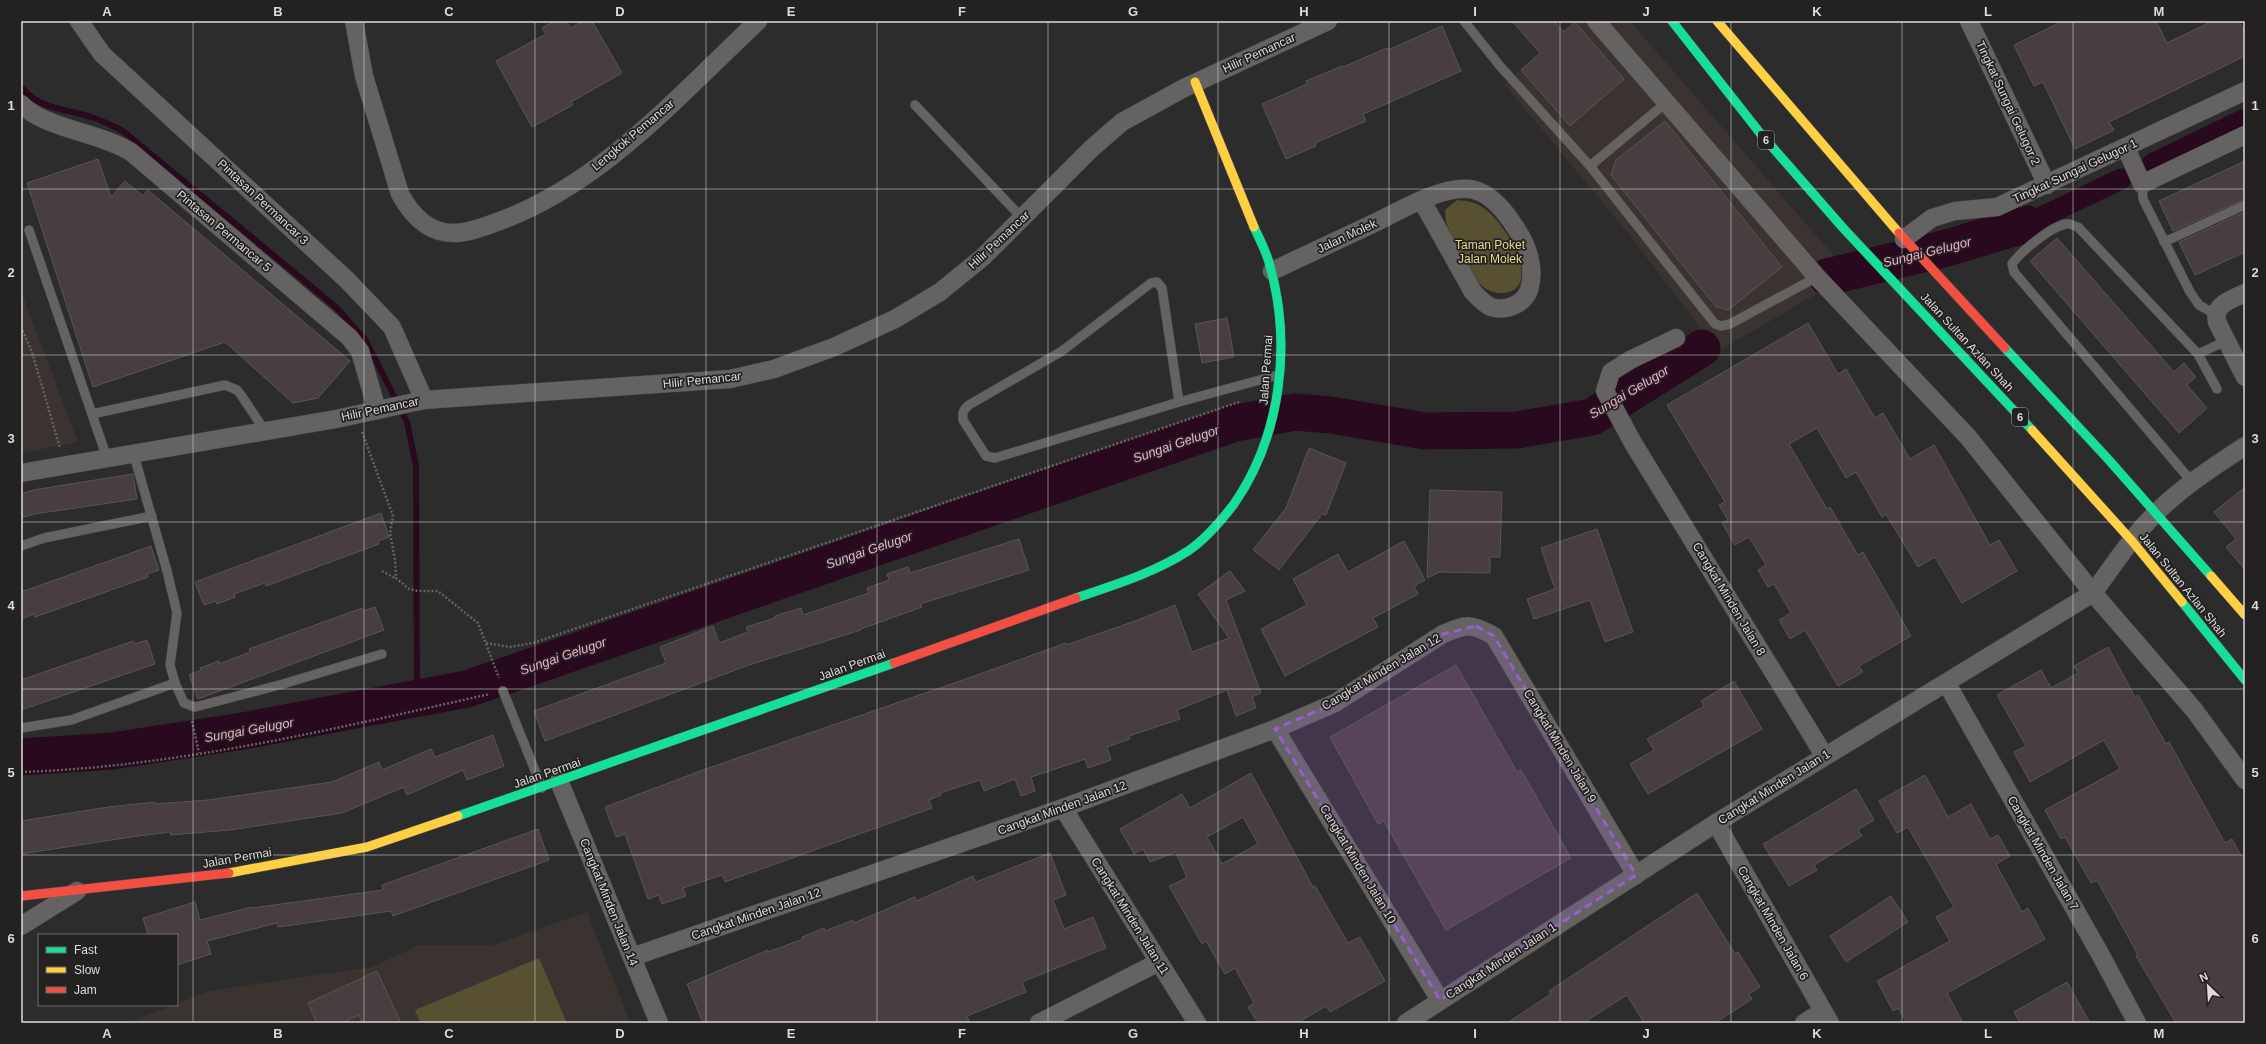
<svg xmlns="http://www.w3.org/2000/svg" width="2266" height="1044" font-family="Arial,sans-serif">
  <rect width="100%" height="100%" fill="#2d2c2c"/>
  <g fill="#3b332f">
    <path d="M 1577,21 L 1630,21 L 1841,264 L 1837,282 L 1708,357 L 1696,338 L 1704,333 L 1628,233 L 1504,84 Z"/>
    <path d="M 21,291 L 78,442 L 21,453 Z"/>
    <path d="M 587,912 L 630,1023 L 128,1023 L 209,991 L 371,967 L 420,945 L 492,945 Z"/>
  </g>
  <g fill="#575031">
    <path d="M 1457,200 C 1468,201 1476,202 1485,209 C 1501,220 1535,270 1516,288 C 1507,297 1488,293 1480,284 C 1472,273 1452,237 1447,225 C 1445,221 1446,215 1445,210 Z"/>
    <path d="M 539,958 L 567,1023 L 420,1023 L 415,1010 Z"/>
  </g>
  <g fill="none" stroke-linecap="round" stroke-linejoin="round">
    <path stroke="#28091d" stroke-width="6" d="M 23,89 C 40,110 70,109 94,118 C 104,121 113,126 123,131 L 336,307 L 366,341 L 407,422 L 416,466 L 417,700"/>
    <g stroke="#28091d" stroke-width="21">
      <path d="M 2152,164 L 2245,119"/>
      <path d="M 2027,224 L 2121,179"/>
    </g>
    <g stroke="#28091d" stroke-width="37">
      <path d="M 1827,277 L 1947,248 L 2027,224"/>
      <path d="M 21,757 L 112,751 L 243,731 L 467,689 L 1235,423 L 1295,412 L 1331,415 L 1425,431 L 1517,430 L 1592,417 L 1702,348"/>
    </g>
  </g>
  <g fill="#483e3f" stroke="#575556" fill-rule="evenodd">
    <path d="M 555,21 L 566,21 L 571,28 L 583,21 L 592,21 L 622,73 L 571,102 L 573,105 L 532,127 L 496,61 L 546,34 L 542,28 Z"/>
    <path d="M 1512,21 L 1554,21 L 1564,32 L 1575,22 L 1624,79 L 1570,126 L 1521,70 L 1540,53 Z"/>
    <path d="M 2063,21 L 2156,21 L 2167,43 L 2213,21 L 2239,21 L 2245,34 L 2245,56 L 2109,122 L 2114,130 L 2075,149 L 2043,82 L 2034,86 L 2014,45 Z"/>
    <path d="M 1442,26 L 1461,71 L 1363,114 L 1366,121 L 1315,143 L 1316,146 L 1286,159 L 1262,104 L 1307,84 L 1306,81 L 1342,66 L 1343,67 L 1387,48 L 1388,50 Z"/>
    <path d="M 1665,121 L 1782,267 L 1728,310 L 1716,307 L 1611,175 L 1616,160 Z"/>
    <path d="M 98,159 L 111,197 L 125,181 L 143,196 L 148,190 L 350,361 L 318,398 L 293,403 L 225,342 L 93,387 L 27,183 Z"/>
    <path d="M 2245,161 L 2245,199 L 2173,231 L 2159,201 Z"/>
    <path d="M 2245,212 L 2245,252 L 2195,275 L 2179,242 Z"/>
    <path d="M 2057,238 L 2174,372 L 2184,363 L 2196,377 L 2187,385 L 2207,408 L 2179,433 L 2030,261 Z"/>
    <path d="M 1227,318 L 1234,357 L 1202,363 L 1195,324 Z"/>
    <path d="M 1808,323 L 1838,374 L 1846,369 L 1875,418 L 1883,413 L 1910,459 L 1934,445 L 1990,545 L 1999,540 L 2017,571 L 1962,603 L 1935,557 L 1918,567 L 1886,514 L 1882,517 L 1856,472 L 1846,478 L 1817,428 L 1789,444 L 1827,509 L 1830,507 L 1858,555 L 1863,552 L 1911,636 L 1859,666 L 1863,672 L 1838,686 L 1805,630 L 1790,639 L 1779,620 L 1791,613 L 1774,584 L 1768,587 L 1758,570 L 1766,565 L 1749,537 L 1735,545 L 1722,523 L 1728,520 L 1719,505 L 1725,502 L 1667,405 Z"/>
    <path d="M 1309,448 L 1346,463 L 1326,515 L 1322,514 L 1279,570 L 1253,550 L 1286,508 Z"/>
    <path d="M 133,474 L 137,499 L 34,514 L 21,518 L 21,494 L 33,490 Z"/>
    <path d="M 2245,487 L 2245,570 L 2226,547 L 2236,539 L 2214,512 Z"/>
    <path d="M 1430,490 L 1502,492 L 1500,557 L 1490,557 L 1490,573 L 1440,572 L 1427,578 Z"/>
    <path d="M 381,513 L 389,537 L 378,541 L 379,544 L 266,586 L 265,583 L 234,594 L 235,597 L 217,604 L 216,601 L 204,605 L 195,582 Z"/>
    <path d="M 1597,529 L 1633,632 L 1605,642 L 1590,600 L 1534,619 L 1527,599 L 1555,589 L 1541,548 Z"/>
    <path d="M 1019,539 L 1029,570 L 920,604 L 922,607 L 861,629 L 861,630 L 749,665 L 545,741 L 534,711 L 666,663 L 660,647 L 713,626 L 719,643 L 748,632 L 746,627 L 775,618 L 775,616 L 801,608 L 803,615 L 869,593 L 867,588 L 889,580 L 887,574 L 908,567 L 910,573 Z"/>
    <path d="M 1404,541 L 1425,580 L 1414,586 L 1418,594 L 1373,618 L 1378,627 L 1285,676 L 1261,629 L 1307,605 L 1293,579 L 1338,554 L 1348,572 Z"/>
    <path d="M 151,546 L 159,570 L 147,574 L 148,577 L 35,617 L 34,614 L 21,619 L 21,592 Z"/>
    <path d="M 1230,571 L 1245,591 L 1226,600 L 1261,693 L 1252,697 L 1256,708 L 1236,716 L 1227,690 L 1177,710 L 1180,719 L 1129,736 L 1130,739 L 1107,747 L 1111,760 L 1088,768 L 1085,759 L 1031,777 L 1035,791 L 1021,796 L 1015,779 L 984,791 L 980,780 L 940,793 L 941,795 L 929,800 L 932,808 L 921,812 L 725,882 L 722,875 L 683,888 L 686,896 L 662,904 L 659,895 L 648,899 L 625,834 L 616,837 L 605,807 L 700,771 L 963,680 L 1066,643 L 1066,645 L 1138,620 L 1175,605 L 1192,652 L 1229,638 L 1198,594 Z"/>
    <path d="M 375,607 L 384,630 L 198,699 L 189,675 L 201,670 L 200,668 L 219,661 L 219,664 L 250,652 L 249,649 L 362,608 L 363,611 Z"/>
    <path d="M 147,640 L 155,664 L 21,710 L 21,680 L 133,641 L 135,644 Z"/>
    <path d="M 2108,647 L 2135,697 L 2138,695 L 2166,744 L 2169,742 L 2225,843 L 2232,839 L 2245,863 L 2245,1023 L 2176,1023 L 2136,956 L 2138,955 L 2097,880 L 2091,883 L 2065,837 L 2061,839 L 2045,810 L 2120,769 L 2104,740 L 2030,782 L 2014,752 L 2026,746 L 1997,695 L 2041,670 L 2051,688 L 2078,673 L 2074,666 Z"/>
    <path d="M 1456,665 L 1517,772 L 1521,770 L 1571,858 L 1446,930 L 1384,821 L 1378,824 L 1330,737 Z"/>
    <path d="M 1734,681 L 1762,729 L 1648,794 L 1630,764 L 1654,750 L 1647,739 L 1704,706 L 1701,701 Z"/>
    <path d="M 493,735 L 504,766 L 467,780 L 463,770 L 407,795 L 404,787 L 342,813 L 230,830 L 171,835 L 170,832 L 131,837 L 21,854 L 21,821 L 108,807 L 155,802 L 155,804 L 208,800 L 332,782 L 379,762 L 382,770 L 431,749 L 435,757 Z"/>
    <path d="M 1251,773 L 1313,887 L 1315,886 L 1348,943 L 1360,937 L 1385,981 L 1330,1012 L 1326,1006 L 1297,1023 L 1258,1023 L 1248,1007 L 1254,1003 L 1235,968 L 1225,974 L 1206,941 L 1202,944 L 1169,886 L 1187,878 L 1176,852 L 1150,862 L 1143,849 L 1134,854 L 1120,829 L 1182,794 L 1190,808 ZM 1243,817 L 1258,844 L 1222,864 L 1207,837 Z"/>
    <path d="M 1925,775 L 1948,817 L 1971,804 L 1990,839 L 1998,835 L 2010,856 L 1996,864 L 2022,912 L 2028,908 L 2045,939 L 1947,993 L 1963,1023 L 1907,1023 L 1898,1008 L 1893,1011 L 1877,981 L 1950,941 L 1936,917 L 1954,907 L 1908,827 L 1897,833 L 1879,801 Z"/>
    <path d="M 1856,789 L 1874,820 L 1858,830 L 1862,836 L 1814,865 L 1817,870 L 1789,886 L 1763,844 Z"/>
    <path d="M 538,829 L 549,860 L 393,916 L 391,911 L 278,927 L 277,923 L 207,941 L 211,954 L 177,965 L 177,935 L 148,935 L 143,918 L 195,902 L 200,920 L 252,907 L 252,908 L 383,890 L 382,885 Z"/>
    <path d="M 1050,853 L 1066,895 L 1053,900 L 1064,929 L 1093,917 L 1106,948 L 1022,982 L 1026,992 L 967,1016 L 970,1023 L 703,1023 L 687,984 L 768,950 L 768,952 L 803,939 L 802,937 L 824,928 L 825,931 L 853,920 L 854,923 L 915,897 L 916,901 L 973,876 L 976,882 Z"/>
    <path d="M 1697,893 L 1735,954 L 1738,952 L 1760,987 L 1749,994 L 1752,999 L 1715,1023 L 1644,1023 L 1627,995 L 1583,1023 L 1507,1023 L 1551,994 L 1549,991 Z"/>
    <path d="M 1891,896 L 1908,922 L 1846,962 L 1830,936 Z"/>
    <path d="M 377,971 L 401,1023 L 362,1023 L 359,1015 L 342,1023 L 317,1023 L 308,1003 Z"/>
    <path d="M 2067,982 L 2090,1023 L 2020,1023 L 2014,1012 Z"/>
  </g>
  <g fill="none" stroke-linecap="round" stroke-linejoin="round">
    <g stroke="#4a4848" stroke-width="10">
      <g id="lane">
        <path d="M 1464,21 L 1500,66 L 1590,166 L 1715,324 L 1721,326 L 1730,324 L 1817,277"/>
        <path d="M 915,105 L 1023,219"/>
        <path d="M 1590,166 L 1668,101"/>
        <path d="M 2142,184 L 2143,199 L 2190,292 L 2199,305 L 2215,314"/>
        <path d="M 29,230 L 107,458"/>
        <path d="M 2164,242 L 2245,205"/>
        <path d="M 2198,354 L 2226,341"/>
        <path d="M 1179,402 L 1162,288 L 1157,282 L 1151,283 L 1062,351 L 969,405 C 963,410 962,413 963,420 L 986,456 L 995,458 L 1179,402 L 1278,375"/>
        <path d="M 92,414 L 225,385 L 237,390 L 241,395 L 265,431"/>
        <path d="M 2192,482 L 2014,272 L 2012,264 C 2020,252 2052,226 2066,224 C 2070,223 2074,226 2078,227 L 2198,354 L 2217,389"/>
        <path d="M 21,546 L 44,538 L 152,516"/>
        <path d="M 175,683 L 184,703 L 195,707 L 283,684 L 382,654"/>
        <path d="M 503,691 L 542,788"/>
        <path d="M 21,728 L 71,720 L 175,683 L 170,665 L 177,613 L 167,571 L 134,455"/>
      </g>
    </g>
    <g stroke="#4a4848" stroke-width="19">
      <g id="street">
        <path d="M 79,21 L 102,54 L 347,280 L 392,327 L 424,400"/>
        <path d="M 354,21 L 364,76 L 400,194 C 411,214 427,233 453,233 C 468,233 483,227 497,222 C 601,185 679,95 758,21"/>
        <path d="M 1596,21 L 1817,277 L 1968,437 L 2093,593 L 2195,711 L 2245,780"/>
        <path d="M 1969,21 L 2047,185"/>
        <path d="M 21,104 C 45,129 99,132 131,152 L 349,337 L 360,351 L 377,410"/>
        <path d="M 2126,148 L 2142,184 L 2245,135"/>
        <path d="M 1904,239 L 1932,218 L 1955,211 L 1997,207 L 2245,91"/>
        <path d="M 1272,271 C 1304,256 1336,241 1368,226 C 1395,214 1440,185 1470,189 C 1490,192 1505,211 1515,227 C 1527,244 1536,268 1529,290 C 1524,304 1506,312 1491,307 C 1484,304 1478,297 1473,292 L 1422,201"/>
        <path d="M 2245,293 C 2231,300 2213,304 2217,322 L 2245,377"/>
        <path d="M 1676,338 L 1630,360 L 1611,372 L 1605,391 L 1633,443 L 1824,755"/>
        <path d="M 21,473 L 336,419 L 424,400 L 730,379 L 774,369 L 834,347 L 895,319 L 940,292 L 983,257 L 1091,149 L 1122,122 L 1184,88 L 1328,21"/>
        <path d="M 1947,684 L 2099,952 L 2137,1023"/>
        <path d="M 1275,729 L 1440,1000"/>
        <path d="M 559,781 L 659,1023"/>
        <path d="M 1063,808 L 1197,1023"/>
        <path d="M 1716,823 L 1830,1023"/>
        <path d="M 21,926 L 77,891"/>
        <path d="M 632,957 L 1063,808 L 1275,729 L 1335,703 L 1443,634 C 1467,624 1471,623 1494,636 L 1636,875"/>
        <path d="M 1039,1023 L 1159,962"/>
        <path d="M 1406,1023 L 1716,823 L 2093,593 C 2113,566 2132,536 2157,512 C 2183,486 2215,466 2245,446"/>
        <path d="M 1804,1023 L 1823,1011"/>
      </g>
    </g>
    <g stroke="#4a4848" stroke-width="10">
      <g id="fast">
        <path d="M 1672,21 L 1760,133 L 1844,229 L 2032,430"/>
        <path d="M 2005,348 L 2108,459 L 2211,576"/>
        <path d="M 1076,598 C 1114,585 1154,573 1188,551 C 1206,539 1221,521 1234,504 C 1281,436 1292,345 1270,266 C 1267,253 1260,240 1254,227"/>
        <path d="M 2182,602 L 2245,680"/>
        <path d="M 458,816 L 894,663"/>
      </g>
    </g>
    <g stroke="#4a4848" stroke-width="10">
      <g id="slow">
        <path d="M 1717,21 L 1899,233"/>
        <path d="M 1195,82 L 1254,227"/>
        <path d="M 2032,430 L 2132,541 L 2182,602"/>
        <path d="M 2211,576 L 2245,615"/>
        <path d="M 229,873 L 367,847 L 458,816"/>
      </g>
    </g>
    <g stroke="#4a4848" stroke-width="10">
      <g id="jam">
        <path d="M 1899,233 L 2005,348"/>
        <path d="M 894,663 L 1076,598"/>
        <path d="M 21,896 L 229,873"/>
      </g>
    </g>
    <g stroke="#646363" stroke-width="2.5" stroke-dasharray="2 2" stroke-linecap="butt">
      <path d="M 21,327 L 32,352 L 60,448"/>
      <path d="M 362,432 L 393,516 L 390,533 L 395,560 L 396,578 L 409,589 L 418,591 L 438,591 L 478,623 L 499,678"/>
      <path d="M 382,571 L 395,578"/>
      <path d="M 486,643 L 510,647 L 533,643 L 1239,402"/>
      <path d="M 192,721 L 199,753"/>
      <path d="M 21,772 C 178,767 337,728 490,694"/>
    </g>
    <use href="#lane" stroke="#646362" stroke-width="9"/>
    <use href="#street" stroke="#646362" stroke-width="18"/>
    <use href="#fast" stroke="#16e098" stroke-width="9"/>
    <use href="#slow" stroke="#ffcf43" stroke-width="9"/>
    <use href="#jam" stroke="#f24e42" stroke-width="9"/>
  </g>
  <path fill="#9860c7" fill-opacity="0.2" stroke="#9860c7" stroke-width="3" stroke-dasharray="8 5" stroke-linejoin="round" d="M 1476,626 L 1494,636 L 1636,875 L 1440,1000 L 1275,729 L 1335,703 L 1443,634 Z"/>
  <path fill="none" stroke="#dddbda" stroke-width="1" stroke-opacity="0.55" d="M 193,21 L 193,1023M 364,21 L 364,1023M 535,21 L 535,1023M 706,21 L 706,1023M 877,21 L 877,1023M 1048,21 L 1048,1023M 1218,21 L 1218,1023M 1389,21 L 1389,1023M 1560,21 L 1560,1023M 1731,21 L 1731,1023M 1902,21 L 1902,1023M 2073,21 L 2073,1023M 21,189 L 2245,189M 21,355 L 2245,355M 21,522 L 2245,522M 21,689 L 2245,689M 21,855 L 2245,855"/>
  <g text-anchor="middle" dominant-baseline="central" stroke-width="3.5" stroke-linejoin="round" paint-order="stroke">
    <g fill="#242221" stroke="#a6a4a2" stroke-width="1">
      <rect x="1758" y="131" width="16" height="18" rx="3"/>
      <rect x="2012" y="408" width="16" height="18" rx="3"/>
    </g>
    <g font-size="11" font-weight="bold" fill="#dddbda">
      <text x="1766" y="140">6</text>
      <text x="2020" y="417">6</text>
    </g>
    <g font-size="12" fill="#dddbda" stroke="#242221">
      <text transform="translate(1259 53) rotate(-25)">Hilir Pemancar</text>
      <text transform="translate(2008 103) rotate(65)">Tingkat Sungai Gelugor 2</text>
      <text transform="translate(633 135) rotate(-40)">Lengkok Pemancar</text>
      <text transform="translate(2075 171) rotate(-25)">Tingkat Sungai Gelugor 1</text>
      <text transform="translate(263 202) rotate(43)">Pintasan Permancar 3</text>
      <text transform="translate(224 231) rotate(40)">Pintasan Permancar 5</text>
      <text transform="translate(1347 236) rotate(-25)">Jalan Molek</text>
      <text transform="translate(999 240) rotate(-43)">Hilir Pemancar</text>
      <text transform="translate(1967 342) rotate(47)">Jalan Sultan Azlan Shah</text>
      <text transform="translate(1266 370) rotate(-86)">Jalan Permai</text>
      <text transform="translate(702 380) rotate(-6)">Hilir Pemancar</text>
      <text transform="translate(380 409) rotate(-12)">Hilir Pemancar</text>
      <text transform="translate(2183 585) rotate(51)">Jalan Sultan Azlan Shah</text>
      <text transform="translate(1729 599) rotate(59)">Cangkat Minden Jalan 8</text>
      <text transform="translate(852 665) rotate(-20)">Jalan Permai</text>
      <text transform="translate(1381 672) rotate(-31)">Cangkat Minden Jalan 12</text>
      <text transform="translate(1560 746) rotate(59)">Cangkat Minden Jalan 9</text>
      <text transform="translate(547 773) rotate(-19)">Jalan Permai</text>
      <text transform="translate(1774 787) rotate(-32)">Cangkat Minden Jalan 1</text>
      <text transform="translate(1062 808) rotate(-20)">Cangkat Minden Jalan 12</text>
      <text transform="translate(2043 853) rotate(60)">Cangkat Minden Jalan 7</text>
      <text transform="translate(237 858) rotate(-10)">Jalan Permai</text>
      <text transform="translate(1358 864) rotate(59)">Cangkat Minden Jalan 10</text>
      <text transform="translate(609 902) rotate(68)">Cangkat Minden Jalan 14</text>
      <text transform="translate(756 914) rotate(-19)">Cangkat Minden Jalan 12</text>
      <text transform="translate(1130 916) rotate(58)">Cangkat Minden Jalan 11</text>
      <text transform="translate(1773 923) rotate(60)">Cangkat Minden Jalan 6</text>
      <text transform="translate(1501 961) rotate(-33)">Cangkat Minden Jalan 1</text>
    </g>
    <g font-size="12" fill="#e7d68c" stroke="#242221">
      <text x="1490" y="245">Taman Poket<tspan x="1490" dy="14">Jalan Molek</tspan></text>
    </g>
    <g font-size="13" font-style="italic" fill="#f2abd2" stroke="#242221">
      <text transform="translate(1927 252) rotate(-14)">Sungai Gelugor</text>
      <text transform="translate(1629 392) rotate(-31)">Sungai Gelugor</text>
      <text transform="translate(1176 444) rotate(-19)">Sungai Gelugor</text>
      <text transform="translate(869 550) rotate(-19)">Sungai Gelugor</text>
      <text transform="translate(563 656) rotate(-19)">Sungai Gelugor</text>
      <text transform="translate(249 730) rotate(-10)">Sungai Gelugor</text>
    </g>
  </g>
  <rect width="2266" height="1044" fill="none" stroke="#242221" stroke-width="44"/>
  <rect x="38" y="934" width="140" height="72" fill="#242221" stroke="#6e6c6b"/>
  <rect x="46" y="947" width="20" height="6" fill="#16e098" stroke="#6e6c6b"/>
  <text x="74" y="954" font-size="12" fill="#dddbda">Fast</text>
  <rect x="46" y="967" width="20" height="6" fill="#ffcf43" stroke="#6e6c6b"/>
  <text x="74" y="974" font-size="12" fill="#dddbda">Slow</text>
  <rect x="46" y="987" width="20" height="6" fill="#f24e42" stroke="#6e6c6b"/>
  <text x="74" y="994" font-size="12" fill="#dddbda">Jam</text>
  <g transform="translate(2208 986) rotate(335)" stroke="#242221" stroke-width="3" paint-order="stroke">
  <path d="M0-3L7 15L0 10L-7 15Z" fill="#dddbda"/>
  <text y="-6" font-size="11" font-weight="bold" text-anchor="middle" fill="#dddbda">N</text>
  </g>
  <rect x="22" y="22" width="2222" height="1000" fill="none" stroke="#dddbda" stroke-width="1.5"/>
  <g font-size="13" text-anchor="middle" font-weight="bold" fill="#dddbda">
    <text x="107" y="16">A</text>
    <text x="278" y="16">B</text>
    <text x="449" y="16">C</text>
    <text x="620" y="16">D</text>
    <text x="791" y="16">E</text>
    <text x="962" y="16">F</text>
    <text x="1133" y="16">G</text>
    <text x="1304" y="16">H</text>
    <text x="1475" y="16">I</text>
    <text x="1646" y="16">J</text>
    <text x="1817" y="16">K</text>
    <text x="1988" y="16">L</text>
    <text x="2159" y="16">M</text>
    <text x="11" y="110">1</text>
    <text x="2255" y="110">1</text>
    <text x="11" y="277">2</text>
    <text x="2255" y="277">2</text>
    <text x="11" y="443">3</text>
    <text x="2255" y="443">3</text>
    <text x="11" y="610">4</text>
    <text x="2255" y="610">4</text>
    <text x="11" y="777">5</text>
    <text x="2255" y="777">5</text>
    <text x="11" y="943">6</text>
    <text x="2255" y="943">6</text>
    <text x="107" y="1038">A</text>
    <text x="278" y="1038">B</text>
    <text x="449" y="1038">C</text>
    <text x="620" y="1038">D</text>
    <text x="791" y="1038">E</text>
    <text x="962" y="1038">F</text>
    <text x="1133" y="1038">G</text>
    <text x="1304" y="1038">H</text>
    <text x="1475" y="1038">I</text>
    <text x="1646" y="1038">J</text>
    <text x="1817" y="1038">K</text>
    <text x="1988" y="1038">L</text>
    <text x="2159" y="1038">M</text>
  </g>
</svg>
